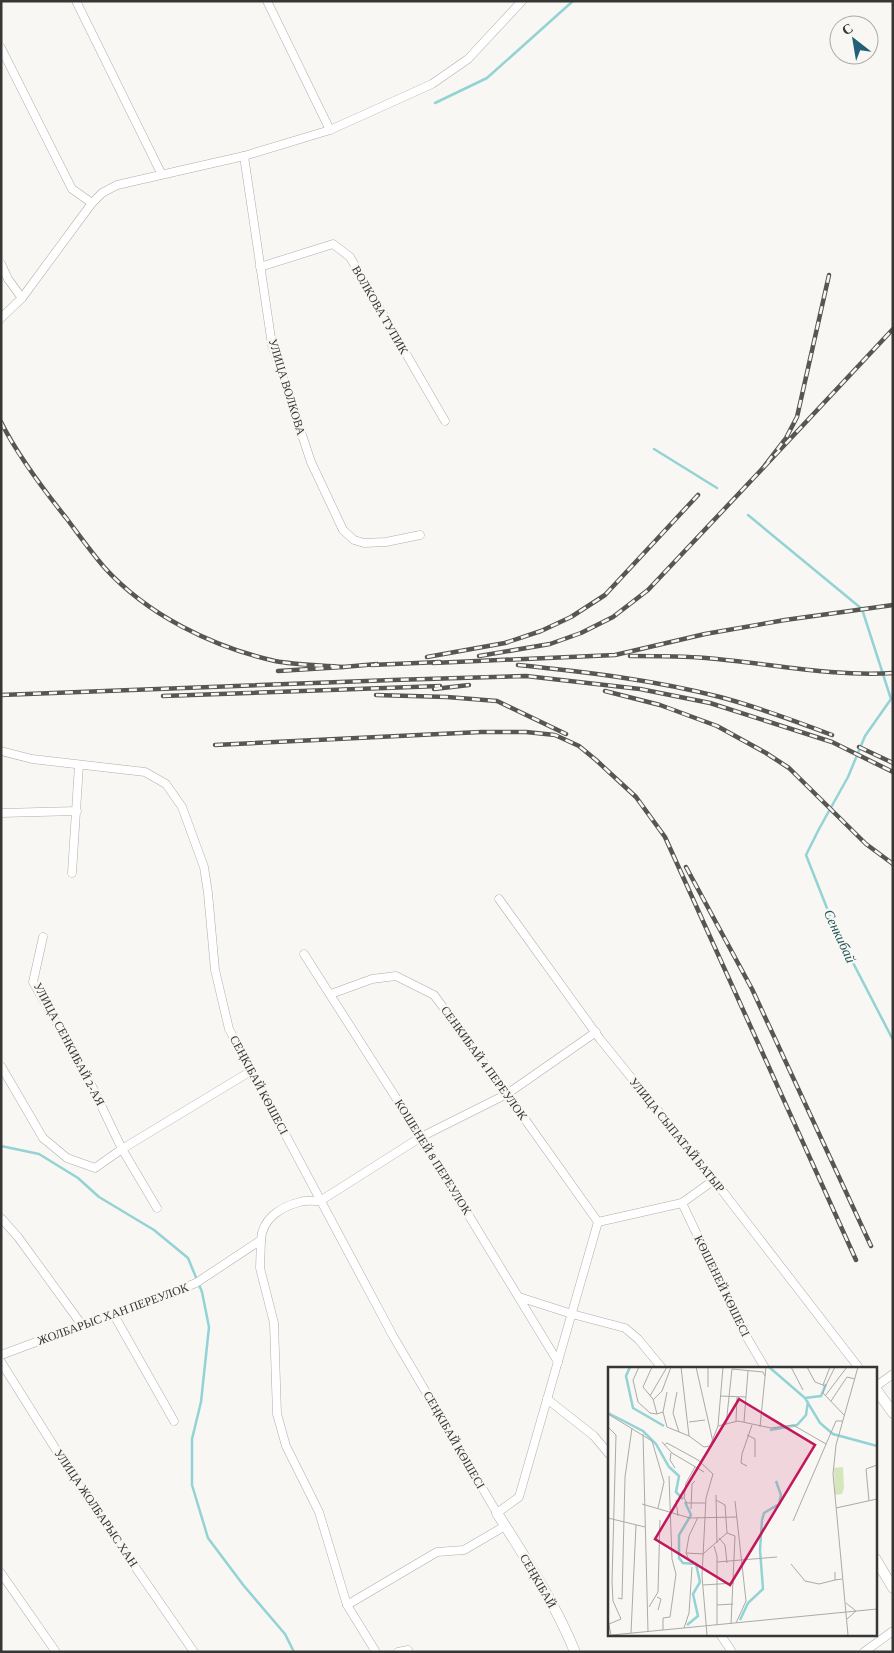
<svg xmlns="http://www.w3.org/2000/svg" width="894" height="1653" font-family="'Crimson Pro',serif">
  <rect width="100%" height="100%" fill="#f8f7f3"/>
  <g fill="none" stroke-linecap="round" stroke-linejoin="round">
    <g stroke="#93d3d5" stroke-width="2.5">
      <path d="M 435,103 L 487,78 L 573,1"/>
      <path d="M 654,449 L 717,488"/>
      <path d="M 748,515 L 862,609 L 891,699 L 865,736 L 848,777 L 819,829 L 806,855 L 834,926 L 893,1040"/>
      <path d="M 1,1146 L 39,1154 L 78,1178 L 99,1197 L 154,1230 L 188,1258 L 202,1292 L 209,1327 L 201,1402 L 192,1439 L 192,1485 L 208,1538 L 244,1586 L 285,1634 L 294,1652"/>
    </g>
    <g stroke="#afaeaa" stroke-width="9">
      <g id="street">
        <path d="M 76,1 L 161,173"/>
        <path d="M 267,1 L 330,130"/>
        <path d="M 1,48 L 72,189 L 92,203"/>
        <path d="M 244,156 L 272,345 L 311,462 L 343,530 L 354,540 L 364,543 L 386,542 L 420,535"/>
        <path d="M 1,264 L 8,279 L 22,298"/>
        <path d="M 260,267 L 333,244 L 350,257 L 445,421"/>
        <path d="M 1,318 L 22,298 L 92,203 L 102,193 L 117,185 L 244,156 L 330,130 L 432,84 L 468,59 L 522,1"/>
        <path d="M 1,751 L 32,759 L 145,772 L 166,784 L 182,807 L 204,867 L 208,893 L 215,970 L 229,1029 L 393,1336 L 497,1513 L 519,1497 L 598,1222"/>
        <path d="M 1,813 L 77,811"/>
        <path d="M 72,873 L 79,765"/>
        <path d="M 499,899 L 600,1039 L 714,1180 L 859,1368"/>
        <path d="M 43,937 L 33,982 L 88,1078 L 122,1149 L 157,1208"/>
        <path d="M 304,954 L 421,1137 L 558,1362"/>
        <path d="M 331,994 L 372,979 L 396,976 L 434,995 L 507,1094 L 598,1222 L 682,1203 L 714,1180"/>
        <path d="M 1,1066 L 43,1138 L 67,1158 L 95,1168 L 122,1149 L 251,1071"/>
        <path d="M 682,1203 L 742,1329 L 765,1368"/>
        <path d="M 1,1218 L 18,1237 L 82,1325"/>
        <path d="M 261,1240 L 260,1268 L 274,1323 L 277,1414 L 286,1446 L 319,1512 L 347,1605 L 376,1652"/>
        <path d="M 519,1297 L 572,1314 L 625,1328 L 638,1339 L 662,1368"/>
        <path d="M 114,1315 L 174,1421"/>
        <path d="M 1,1355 L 82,1325 L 123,1312 L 196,1283 L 261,1240 C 262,1219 280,1207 300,1202 C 306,1200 314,1201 320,1201 L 421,1137 L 507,1094 L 596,1032"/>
        <path d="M 1,1362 L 75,1480 L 194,1652"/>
        <path d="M 875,1387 L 893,1374"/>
        <path d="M 547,1399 L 594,1436 L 609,1454"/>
        <path d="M 1,1573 L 56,1652"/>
        <path d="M 347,1605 L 437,1552 L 464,1550 L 505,1526"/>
        <path d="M 720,1634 L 732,1652"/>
        <path d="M 398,1652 L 408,1650"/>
        <path d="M 864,1652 L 893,1631"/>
      </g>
    </g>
    <g stroke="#afaeaa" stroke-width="11">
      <g id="secondary">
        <path d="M 875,1388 L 893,1413"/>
        <path d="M 497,1513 C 525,1557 555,1603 575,1652"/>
        <path d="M 875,1558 L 893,1588"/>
      </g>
    </g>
    <use href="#street" stroke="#fff" stroke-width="8"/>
    <use href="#secondary" stroke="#fff" stroke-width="10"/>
    <g stroke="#565653" stroke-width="4.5">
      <g id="rail">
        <path d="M 829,275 L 797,417 L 786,438 L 763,468 L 893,329"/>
        <path d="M 1,422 C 18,456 43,489 67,519 C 79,535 91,552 104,567 C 147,615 213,647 275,661 C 296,665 320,665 343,667 L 278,671"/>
        <path d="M 479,656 L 550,644 L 581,633 L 613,617 L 648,590 L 763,468"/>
        <path d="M 630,656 C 655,656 681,656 706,658 C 768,663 831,677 893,673"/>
        <path d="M 427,657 L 505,643 L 541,631 L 571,617 L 605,595 L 698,495"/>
        <path d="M 433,663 L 615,655 L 705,634 L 785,620 L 893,605"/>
        <path d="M 371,665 L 440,662"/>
        <path d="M 518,665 C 586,672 654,680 720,697 C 758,707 795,721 832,735"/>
        <path d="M 343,667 L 377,664"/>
        <path d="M 434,689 L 469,685"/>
        <path d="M 605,691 L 660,705 L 717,726 L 766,753 L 789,768 L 866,844 L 893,864"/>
        <path d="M 1,695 L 393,680 L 526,676 L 640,689 L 710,703 L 832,742 L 893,772"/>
        <path d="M 376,695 L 447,697 L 497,701 L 566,734"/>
        <path d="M 163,696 L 440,686"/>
        <path d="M 215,745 L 481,732 L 526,732 L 555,735 L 579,746 L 596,760 L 636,797 L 665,837 L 856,1260"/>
        <path d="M 859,747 L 893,763"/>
        <path d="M 686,867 L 752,989 L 871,1246"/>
      </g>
    </g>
    <use href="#rail" stroke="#f8f7f3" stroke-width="2.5" stroke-dasharray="8" stroke-linecap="butt"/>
  </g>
  <g text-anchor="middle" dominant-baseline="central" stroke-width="5" stroke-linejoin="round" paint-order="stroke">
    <g font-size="12" fill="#363634" stroke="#f8f7f3">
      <text transform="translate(380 310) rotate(60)">ВОЛКОВА ТУПИК</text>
      <text transform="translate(287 387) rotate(73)">УЛИЦА ВОЛКОВА</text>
      <text transform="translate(69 1044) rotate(62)">УЛИЦА СЕНКИБАЙ 2-АЯ</text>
      <text transform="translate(484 1063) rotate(54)">СЕНКИБАЙ 4 ПЕРЕУЛОК</text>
      <text transform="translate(259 1085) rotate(62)">СЕҢКІБАЙ КӨШЕСІ</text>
      <text transform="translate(677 1135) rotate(51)">УЛИЦА СЫПАТАЙ БАТЫР</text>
      <text transform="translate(433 1157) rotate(58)">КОШЕНЕЙ 8 ПЕРЕУЛОК</text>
      <text transform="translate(722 1286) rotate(64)">КӨШЕНЕЙ КӨШЕСІ</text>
      <text transform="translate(113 1314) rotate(-20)">ЖОЛБАРЫС ХАН ПЕРЕУЛОК</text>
      <text transform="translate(454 1440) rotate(60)">СЕҢКІБАЙ КӨШЕСІ</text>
      <text transform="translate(96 1508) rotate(56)">УЛИЦА ЖОЛБАРЫС ХАН</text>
      <text transform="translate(538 1581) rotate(60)">СЕҢКІБАЙ</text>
    </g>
    <g font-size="14" font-style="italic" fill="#205658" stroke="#f8f7f3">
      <text transform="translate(840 936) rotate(65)">Сенкибай</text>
    </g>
  </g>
  <g transform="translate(608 1367)">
    <rect width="269" height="269" fill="#f8f7f3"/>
    <path d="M 235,100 L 236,121 L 234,127 L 227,128 L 226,101 Z" fill="#d5e5bc"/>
    <path fill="none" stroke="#93d3d5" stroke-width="2.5" d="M 22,0 L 18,9 L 25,41 L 56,59M 161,0 L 197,31 L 212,56 L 225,67 L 269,79M 197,31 L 213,29 L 218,17M 0,46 L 35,64 L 48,77 L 61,100 L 71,109 L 68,125 L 75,132M 162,63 L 189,58 L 198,48 L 200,34M 77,135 L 83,148 L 71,168 L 71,191 L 75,196 L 88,197 L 92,215 L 85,227 L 90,249 L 79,258M 132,253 L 140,236 L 155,222 L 152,183 L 154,153 L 156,146 L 171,137 L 173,128 L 168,114"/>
    <path fill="none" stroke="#aaaaa7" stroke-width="1" d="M 31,0 L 25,13 L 30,35 L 42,46 L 49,47M 44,0 L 35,20 L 45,32 L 49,47 L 55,45M 73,0 L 81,69M 88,0 L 105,75M 100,0 L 100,20M 183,0 L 195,23M 199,0 L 207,15 L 215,18 L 222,0M 215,18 L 217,20 L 215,26 L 236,48M 217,20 L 227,0M 69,25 L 65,46 L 71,65M 42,29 L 59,0M 112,29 L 138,30M 217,29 L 239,0M 45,33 L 54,24 L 63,0M 223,34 L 239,10 L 247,12M 55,45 L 59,60 L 81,69 L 96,80 L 102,79 L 110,59 L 130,54 L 163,61 L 185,58 L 218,77M 55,45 L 59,25M 0,47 L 44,74 L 56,115 L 50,141M 128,54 L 129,30M 81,55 L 97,53M 136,55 L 140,4M 118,58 L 124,2 L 155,5 L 157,9M 110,59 L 115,0M 0,60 L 8,68 L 4,215 L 5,234 L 13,252 L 1,257M 152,60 L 158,0M 35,67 L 40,265M 139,68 L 147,72 L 147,90M 54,75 L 64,86 L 96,105M 56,78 L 59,76 L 90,93 L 105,107 L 98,131 L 94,209 L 99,268M 63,86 L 62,93 L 67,101M 139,99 L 133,96 L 134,87 L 144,58M 87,100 L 78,116 L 76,131 L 79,136 L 97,136M 108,128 L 109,176M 68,133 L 70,149M 108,133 L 117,138 L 119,166 L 127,169M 127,134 L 138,234 L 128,256M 261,134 L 258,102 L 269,98M 34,137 L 82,151 L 129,150M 228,141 L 269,132M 83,142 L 84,117 L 87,114M 0,151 L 37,160M 185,154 L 228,54 L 235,54M 111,171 L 117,178 L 119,196M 106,179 L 109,189 L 109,258M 78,186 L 96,187M 96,186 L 119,166M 81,193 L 78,186 L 81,169 L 90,150M 109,195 L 169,190M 183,197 L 197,214 L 211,217 L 227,213M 227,205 L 227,213 L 234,212M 95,218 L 126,216M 49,230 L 53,232 L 50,243M 10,231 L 14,232 L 17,110 L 24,61M 238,236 L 248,244 L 239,252M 109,238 L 125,237M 41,240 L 50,225 L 52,153M 0,253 L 3,268M 123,257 L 127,169M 76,261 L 81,246 L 84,200M 55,263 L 55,251 L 62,250 L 68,207 L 64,192 L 61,109M 23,266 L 28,158M 4,268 L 269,242M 240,268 L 225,107 L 228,78 L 250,0"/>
    <path fill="#c2185b" fill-opacity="0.15" stroke="#c2185b" stroke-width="2.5" d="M 131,32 L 207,78 L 122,218 L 47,172 Z"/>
    <rect width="269" height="269" fill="none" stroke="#363634" stroke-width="2.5"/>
  </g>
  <rect width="894" height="1653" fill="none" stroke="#363634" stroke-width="5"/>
  <g transform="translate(854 40) rotate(329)"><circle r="24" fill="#f8f7f3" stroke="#aaaaa7"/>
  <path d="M0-4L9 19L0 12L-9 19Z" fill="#226077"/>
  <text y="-8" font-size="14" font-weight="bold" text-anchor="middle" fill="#363634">С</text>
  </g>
</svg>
